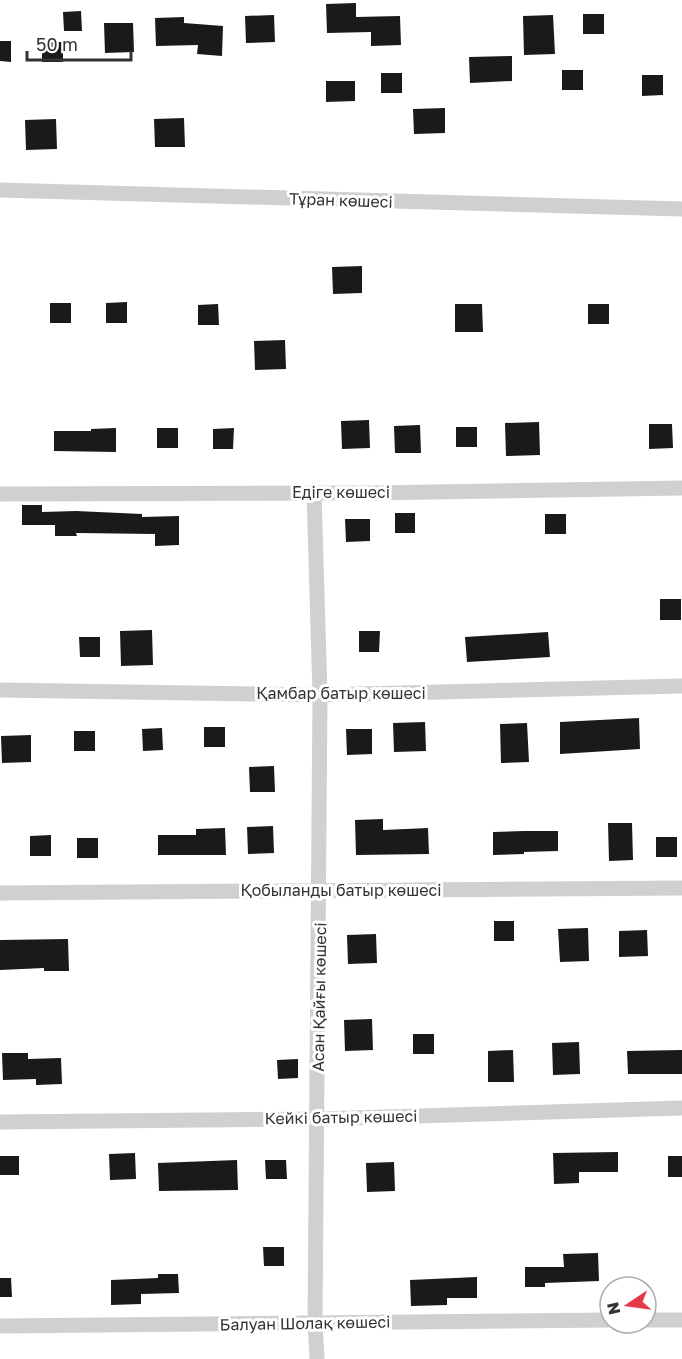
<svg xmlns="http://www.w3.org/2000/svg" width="682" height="1359" font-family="'Golos Text',sans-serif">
  <rect width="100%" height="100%" fill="#fff"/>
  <g fill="#1a1a1a">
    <path d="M 356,3 L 356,17 L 400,16 L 401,45 L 371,46 L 371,32 L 327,33 L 326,4 Z"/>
    <path d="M 81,11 L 82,31 L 64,31 L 63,12 Z"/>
    <rect x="583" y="14" width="21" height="20"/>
    <path d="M 274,15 L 275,42 L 246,43 L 245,16 Z"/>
    <path d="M 553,15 L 555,54 L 524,55 L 523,16 Z"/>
    <path d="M 184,17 L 184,23 L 223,26 L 222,56 L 197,54 L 198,45 L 156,46 L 155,18 Z"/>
    <path d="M 104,23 L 133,23 L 134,52 L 105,53 Z"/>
    <path d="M 0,41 L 11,41 L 11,62 L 0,61 Z"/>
    <rect x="42" y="42" width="21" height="20"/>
    <path d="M 512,56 L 512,81 L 470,83 L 469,57 Z"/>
    <rect x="562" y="70" width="21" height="20"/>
    <rect x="381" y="73" width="21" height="20"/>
    <path d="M 642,75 L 663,75 L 663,95 L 642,96 Z"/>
    <path d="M 326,81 L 355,81 L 355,101 L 326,102 Z"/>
    <path d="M 445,108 L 445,133 L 414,134 L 413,109 Z"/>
    <path d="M 184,118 L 185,147 L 155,147 L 154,119 Z"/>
    <path d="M 56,119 L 57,149 L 26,150 L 25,120 Z"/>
    <path d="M 362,266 L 362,293 L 333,294 L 332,267 Z"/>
    <path d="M 127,302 L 127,323 L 106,323 L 106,303 Z"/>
    <rect x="50" y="303" width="21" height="20"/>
    <path d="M 218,304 L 219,325 L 198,325 L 198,305 Z"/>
    <path d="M 455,304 L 482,304 L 483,332 L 455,332 Z"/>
    <rect x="588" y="304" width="21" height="20"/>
    <path d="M 285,340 L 286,369 L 255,370 L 254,341 Z"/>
    <path d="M 369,420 L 370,448 L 342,449 L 341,421 Z"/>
    <path d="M 539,422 L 540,455 L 506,456 L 505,423 Z"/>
    <path d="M 649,424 L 672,424 L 673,448 L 649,449 Z"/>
    <path d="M 420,425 L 421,453 L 395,453 L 394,426 Z"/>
    <rect x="456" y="427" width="21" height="20"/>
    <path d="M 116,428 L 116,452 L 54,451 L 54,431 L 91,431 L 91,429 Z"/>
    <rect x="157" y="428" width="21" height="20"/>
    <path d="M 234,428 L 233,449 L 213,449 L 213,429 Z"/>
    <path d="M 22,505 L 42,505 L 42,512 L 76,511 L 142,514 L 142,517 L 179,516 L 179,545 L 155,546 L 155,534 L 76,533 L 77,536 L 55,536 L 55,525 L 22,525 Z"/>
    <rect x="395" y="513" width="20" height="20"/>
    <rect x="545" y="514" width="21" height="20"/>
    <path d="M 345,519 L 370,519 L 370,541 L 346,542 Z"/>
    <rect x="660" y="599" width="21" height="21"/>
    <path d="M 152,630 L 153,665 L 121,666 L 120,631 Z"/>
    <path d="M 359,631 L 380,631 L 379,652 L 359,652 Z"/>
    <path d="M 548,632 L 550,657 L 467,662 L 465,637 Z"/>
    <path d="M 79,637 L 100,637 L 100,657 L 80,657 Z"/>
    <path d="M 639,718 L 640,749 L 560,754 L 560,722 Z"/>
    <path d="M 425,722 L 426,751 L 394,752 L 393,723 Z"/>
    <path d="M 527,723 L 529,762 L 501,763 L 500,724 Z"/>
    <rect x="204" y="727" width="21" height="20"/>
    <path d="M 162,728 L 163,750 L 143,751 L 142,729 Z"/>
    <path d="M 346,729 L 372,729 L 372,754 L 347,755 Z"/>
    <rect x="74" y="731" width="21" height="20"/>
    <path d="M 31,735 L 31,762 L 2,763 L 1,736 Z"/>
    <path d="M 274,766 L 275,792 L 250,792 L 249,767 Z"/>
    <path d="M 383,819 L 383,830 L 428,828 L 429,854 L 356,855 L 355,820 Z"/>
    <path d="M 608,823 L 632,823 L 633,860 L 609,861 Z"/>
    <path d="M 273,826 L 274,853 L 248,854 L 247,827 Z"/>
    <path d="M 225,828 L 226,855 L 158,855 L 158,835 L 196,835 L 196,829 Z"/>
    <path d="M 524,831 L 558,831 L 558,851 L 524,852 L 524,854 L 493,855 L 493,832 Z"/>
    <path d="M 51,835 L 51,856 L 30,856 L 30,836 Z"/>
    <rect x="656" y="837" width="21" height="20"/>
    <rect x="77" y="838" width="21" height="20"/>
    <rect x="494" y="921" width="20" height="20"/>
    <path d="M 588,928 L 589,961 L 560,962 L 558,929 Z"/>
    <path d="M 647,930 L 648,956 L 619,957 L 619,931 Z"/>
    <path d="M 376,934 L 377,963 L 348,964 L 347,935 Z"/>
    <path d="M 68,939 L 69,971 L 44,971 L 44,968 L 0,970 L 0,940 Z"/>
    <path d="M 372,1019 L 373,1050 L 345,1051 L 344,1020 Z"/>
    <rect x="413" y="1034" width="21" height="20"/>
    <path d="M 579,1042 L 580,1074 L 553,1075 L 552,1043 Z"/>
    <path d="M 513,1050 L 514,1082 L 488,1082 L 488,1051 Z"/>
    <path d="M 682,1050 L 682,1074 L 628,1074 L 627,1051 Z"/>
    <path d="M 2,1053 L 28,1053 L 28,1059 L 61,1058 L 62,1084 L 36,1085 L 36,1079 L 3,1080 Z"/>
    <path d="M 298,1059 L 298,1078 L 278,1079 L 277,1060 Z"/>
    <path d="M 618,1152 L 618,1172 L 579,1172 L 579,1183 L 554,1184 L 553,1153 Z"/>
    <path d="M 135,1153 L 136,1179 L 110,1180 L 109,1154 Z"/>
    <rect x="0" y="1156" width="19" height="19"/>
    <rect x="668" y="1156" width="14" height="21"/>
    <path d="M 237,1160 L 238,1190 L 159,1191 L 158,1163 Z"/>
    <path d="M 265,1160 L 286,1160 L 287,1179 L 266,1179 Z"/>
    <path d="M 394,1162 L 395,1191 L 367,1192 L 366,1163 Z"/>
    <path d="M 263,1247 L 284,1247 L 284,1266 L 264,1266 Z"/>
    <path d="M 598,1253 L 599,1281 L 545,1283 L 545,1287 L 525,1287 L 525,1267 L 564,1267 L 563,1254 Z"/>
    <path d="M 158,1274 L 178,1274 L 179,1293 L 141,1294 L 141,1304 L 111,1305 L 111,1280 L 158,1278 Z"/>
    <path d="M 477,1277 L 477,1298 L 447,1298 L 447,1305 L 411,1306 L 410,1280 Z"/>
    <path d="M 0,1278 L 11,1278 L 12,1297 L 0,1297 Z"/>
  </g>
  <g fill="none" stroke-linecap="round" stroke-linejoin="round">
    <g stroke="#d0d0d0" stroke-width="15">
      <path d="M 0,190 L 682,209"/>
      <path d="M 314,492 L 320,695 L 315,1322 L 317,1359"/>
      <path d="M 0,494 L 371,493 L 682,488"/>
      <path d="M 0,690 L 320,695 L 682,686"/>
      <path d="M 0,893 L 682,888"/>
      <path d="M 0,1122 L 318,1119 L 682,1108"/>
      <path d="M 646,1320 L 682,1320"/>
      <path d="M 0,1326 L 610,1320"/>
    </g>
  </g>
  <g text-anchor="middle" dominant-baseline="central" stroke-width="6" stroke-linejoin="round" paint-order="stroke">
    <g font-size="16" fill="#333" stroke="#fff">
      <text transform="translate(341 200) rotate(2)">Тұран көшесі</text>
      <text x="341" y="492">Едіге көшесі</text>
      <text x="341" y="693">Қамбар батыр көшесі</text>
      <text x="341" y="890">Қобыланды батыр көшесі</text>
      <text transform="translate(319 997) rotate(-89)">Асан Қайғы көшесі</text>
      <text transform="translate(341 1117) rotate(-1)">Кейкі батыр көшесі</text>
      <text transform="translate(305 1323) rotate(-1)">Балуан Шолақ көшесі</text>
    </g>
  </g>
  <g transform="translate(628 1305) rotate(257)"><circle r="28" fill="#ffffff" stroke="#adadad" stroke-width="1.5"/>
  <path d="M0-4.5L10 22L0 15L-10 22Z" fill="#e63946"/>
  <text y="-9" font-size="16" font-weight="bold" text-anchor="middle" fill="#333333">N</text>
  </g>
  <path d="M27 51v9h104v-9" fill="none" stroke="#333333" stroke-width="3"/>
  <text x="36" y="51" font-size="18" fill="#333333" stroke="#ffffff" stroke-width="4.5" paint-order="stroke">50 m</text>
</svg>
